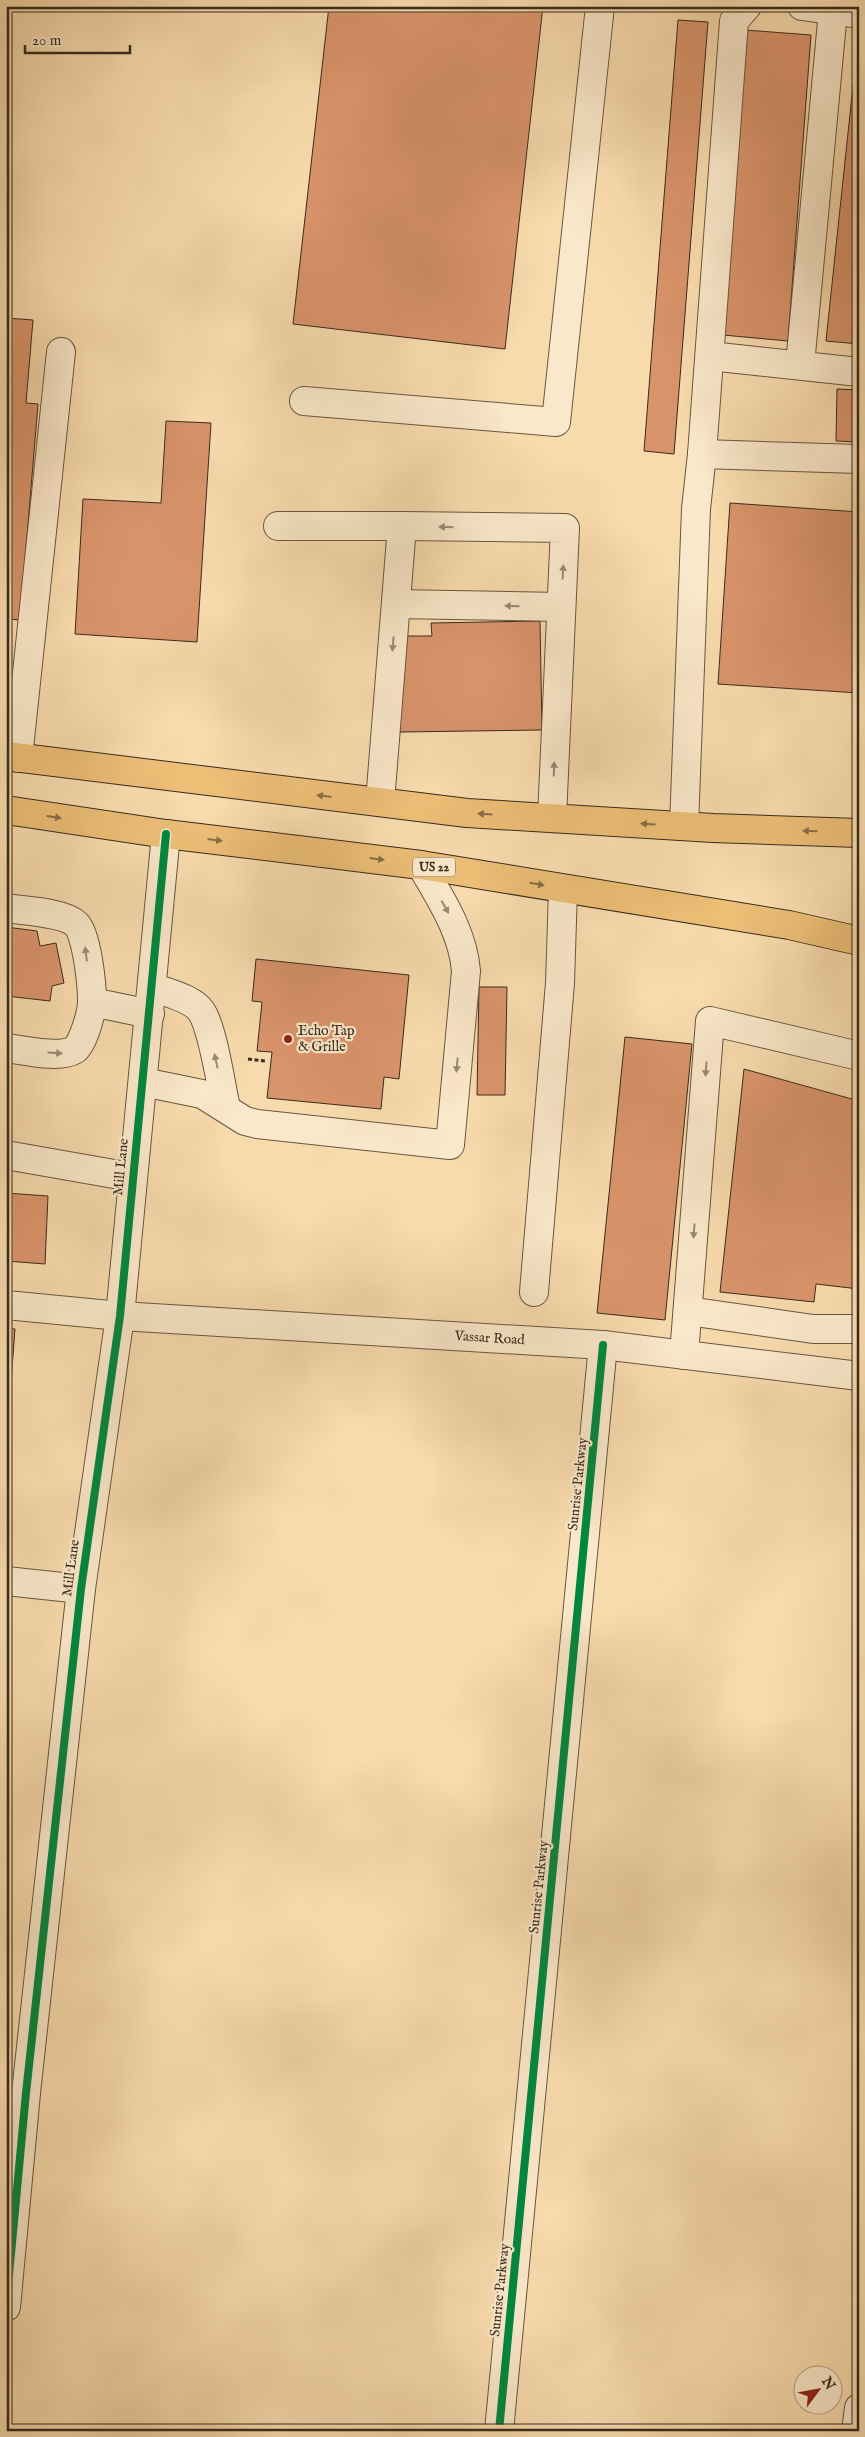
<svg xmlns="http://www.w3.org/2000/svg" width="865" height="2437" font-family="'IM FELL English',serif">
  <rect width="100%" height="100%" fill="#f8dbad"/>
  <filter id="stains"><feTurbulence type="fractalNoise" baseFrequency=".004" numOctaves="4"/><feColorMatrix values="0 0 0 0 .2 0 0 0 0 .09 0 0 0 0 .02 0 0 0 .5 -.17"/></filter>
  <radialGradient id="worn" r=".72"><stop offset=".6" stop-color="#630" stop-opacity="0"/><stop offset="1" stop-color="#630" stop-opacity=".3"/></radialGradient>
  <g fill="#da946c" stroke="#372b1d">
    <path d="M 329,6 L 543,6 L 505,349 L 293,324 Z"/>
    <path d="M 678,20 L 708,22 L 674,454 L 644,451 Z"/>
    <path d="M 745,30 L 811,35 L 788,341 L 723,335 Z"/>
    <path d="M 855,67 L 859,67 L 859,344 L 826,341 Z"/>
    <path d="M 6,318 L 33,320 L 26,403 L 38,404 L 20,620 L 6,619 Z"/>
    <path d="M 837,389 L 859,390 L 859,442 L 836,441 Z"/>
    <path d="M 166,421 L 211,423 L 197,642 L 75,634 L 83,499 L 161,503 Z"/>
    <path d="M 730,503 L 859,512 L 859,693 L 718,684 Z"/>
    <path d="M 540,621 L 542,730 L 400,732 L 398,636 L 432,636 L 431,623 Z"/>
    <path d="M 6,927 L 37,931 L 40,946 L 56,943 L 64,983 L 52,986 L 50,1001 L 6,996 Z"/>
    <path d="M 256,959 L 409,975 L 399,1079 L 384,1077 L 381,1109 L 267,1098 L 272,1052 L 257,1051 L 262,1002 L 252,1001 Z"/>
    <path d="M 479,987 L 507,987 L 505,1095 L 477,1095 Z"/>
    <path d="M 625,1037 L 692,1044 L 665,1320 L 597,1313 Z"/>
    <path d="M 744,1069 L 859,1101 L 859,1289 L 816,1284 L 814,1302 L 720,1292 Z"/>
    <path d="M 6,1193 L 48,1196 L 45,1264 L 6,1261 Z"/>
    <path d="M 6,1328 L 15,1329 L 6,1449 Z"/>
  </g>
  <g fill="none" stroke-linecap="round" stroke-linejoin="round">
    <g stroke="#675741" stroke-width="30">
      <g id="minor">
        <path d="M 802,6 L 859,14"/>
        <path d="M 710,356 L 859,372"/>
        <path d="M 800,365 L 833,11"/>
        <path d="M 304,401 L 556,422 L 600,6"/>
        <path d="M 702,454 L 859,459"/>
        <path d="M 278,526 L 402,526"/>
        <path d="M 396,604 L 561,607"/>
        <path d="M 18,758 L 61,352"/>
        <path d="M 380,802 L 402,526 L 565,528 L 552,818"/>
        <path d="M 684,826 L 696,509 L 702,454 L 734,21 L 747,6"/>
        <path d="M 6,908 C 24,911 64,912 76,924 C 87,934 92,985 92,1001 C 92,1012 83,1045 74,1050 C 59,1059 24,1050 6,1048"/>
        <path d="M 153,987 C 167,993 192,998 201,1011 C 213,1028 221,1086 226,1108"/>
        <path d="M 92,1002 L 150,1014"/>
        <path d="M 143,1082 L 202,1094 L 245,1121 L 257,1124 L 450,1145 L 466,971 C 463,932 440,898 421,865"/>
        <path d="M 6,1155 L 131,1177"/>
        <path d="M 534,1292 L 560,983 L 563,889"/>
        <path id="s1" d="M 6,1305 L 120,1316 L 603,1345 L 859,1376"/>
        <path d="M 688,1311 L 813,1329 L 859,1329"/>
        <path d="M 684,1355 L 710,1021 L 859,1056"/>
        <path d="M 6,1581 L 81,1589"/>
        <path d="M 6,2307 L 26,2093 L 81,1589 L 120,1316 L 166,834"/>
        <path d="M 499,2431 L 603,1345"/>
        <path d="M 856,2431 L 859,2408"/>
      </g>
    </g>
    <g stroke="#372b1d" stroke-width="30">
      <g id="highway">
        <path d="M 6,756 L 467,813 L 713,828 L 859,833"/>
        <path d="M 6,810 L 166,834 L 421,865 L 789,925 L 859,941"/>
      </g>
    </g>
    <path stroke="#372b1d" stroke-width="3" stroke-dasharray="4 2.5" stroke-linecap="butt" d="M 248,1059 L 265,1061"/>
    <use href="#minor" stroke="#fae8ca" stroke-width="28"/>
    <use href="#highway" stroke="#ecbe76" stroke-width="28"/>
    <g stroke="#fae8ca" stroke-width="11">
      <g id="cycleway">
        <path d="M 6,2307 L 26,2093 L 81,1589 L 120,1316 L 166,834"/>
        <path d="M 499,2431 L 603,1345"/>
      </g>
    </g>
    <use href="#cycleway" stroke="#00873e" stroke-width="8"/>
  </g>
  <defs><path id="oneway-solid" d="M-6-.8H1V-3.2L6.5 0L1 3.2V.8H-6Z" transform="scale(1.25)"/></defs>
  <g fill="#988a74">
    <use href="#oneway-solid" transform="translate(446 527) rotate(-179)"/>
    <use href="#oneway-solid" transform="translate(563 572) rotate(-87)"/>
    <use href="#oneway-solid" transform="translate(512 606) rotate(-179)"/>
    <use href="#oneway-solid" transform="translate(393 644) rotate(95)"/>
    <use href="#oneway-solid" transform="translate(554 769) rotate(-88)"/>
    <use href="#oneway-solid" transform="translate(445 907) rotate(61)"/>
    <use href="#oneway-solid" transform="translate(86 954) rotate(-97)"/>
    <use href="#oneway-solid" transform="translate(55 1053) rotate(3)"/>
    <use href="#oneway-solid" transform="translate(216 1061) rotate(-102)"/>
    <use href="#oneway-solid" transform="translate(457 1065) rotate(95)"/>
    <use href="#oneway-solid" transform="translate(706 1069) rotate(94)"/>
    <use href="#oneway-solid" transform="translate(694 1231) rotate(94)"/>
  </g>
  <g fill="#886d45">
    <use href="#oneway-solid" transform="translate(324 796) rotate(-173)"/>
    <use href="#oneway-solid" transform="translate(485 814) rotate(-177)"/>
    <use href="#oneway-solid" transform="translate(54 817) rotate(8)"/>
    <use href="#oneway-solid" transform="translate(648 824) rotate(-176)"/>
    <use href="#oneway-solid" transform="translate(810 831) rotate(-178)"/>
    <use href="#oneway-solid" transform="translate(215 840) rotate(7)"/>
    <use href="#oneway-solid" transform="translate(377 859) rotate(7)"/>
    <use href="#oneway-solid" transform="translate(537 884) rotate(10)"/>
  </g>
  <circle fill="#8f2418" stroke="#fae8ca" stroke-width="2" cx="288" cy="1039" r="5"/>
  <g text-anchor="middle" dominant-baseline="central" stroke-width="4.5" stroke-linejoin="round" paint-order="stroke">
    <rect fill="#fae8ca" stroke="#726451" stroke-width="1" x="413" y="857.5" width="42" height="19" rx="4"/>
    <g font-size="12" font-weight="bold" fill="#372b1d">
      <text x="434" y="867">US 22</text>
    </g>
    <g font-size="14" fill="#372b1d" stroke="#fae8ca" text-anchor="start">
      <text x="298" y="1031">Echo Tap<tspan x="298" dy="16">&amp; Grille</tspan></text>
    </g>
    <g font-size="14" fill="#372b1d" stroke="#fae8ca">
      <text transform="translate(121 1167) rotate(-84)">Mill Lane</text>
      <text stroke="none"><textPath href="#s1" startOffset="485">Vassar Road</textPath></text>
      <text transform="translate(578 1484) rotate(-84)">Sunrise Parkway</text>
      <text transform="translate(71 1568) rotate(-82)">Mill Lane</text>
      <text transform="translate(539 1887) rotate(-84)">Sunrise Parkway</text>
      <text transform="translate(500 2290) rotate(-84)">Sunrise Parkway</text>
    </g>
  </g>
  <rect width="865" height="2437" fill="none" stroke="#f8dbad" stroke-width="25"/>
  <rect x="8" y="8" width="850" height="2422" fill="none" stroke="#372b1d" stroke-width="2.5"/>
  <rect x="12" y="12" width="840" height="2412" fill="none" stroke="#372b1d"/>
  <g transform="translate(818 2390) rotate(58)"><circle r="24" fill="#fae8ca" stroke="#ac9c85"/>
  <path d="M0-4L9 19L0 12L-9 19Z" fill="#8f2418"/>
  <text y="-8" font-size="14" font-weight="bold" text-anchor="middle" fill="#372b1d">N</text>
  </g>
  <path d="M25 45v8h105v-8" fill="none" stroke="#372b1d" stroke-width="2.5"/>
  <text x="32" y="45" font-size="15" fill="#372b1d" stroke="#fae8ca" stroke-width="4" paint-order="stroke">20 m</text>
  <rect width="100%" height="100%" filter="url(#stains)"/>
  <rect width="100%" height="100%" fill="url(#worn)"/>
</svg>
